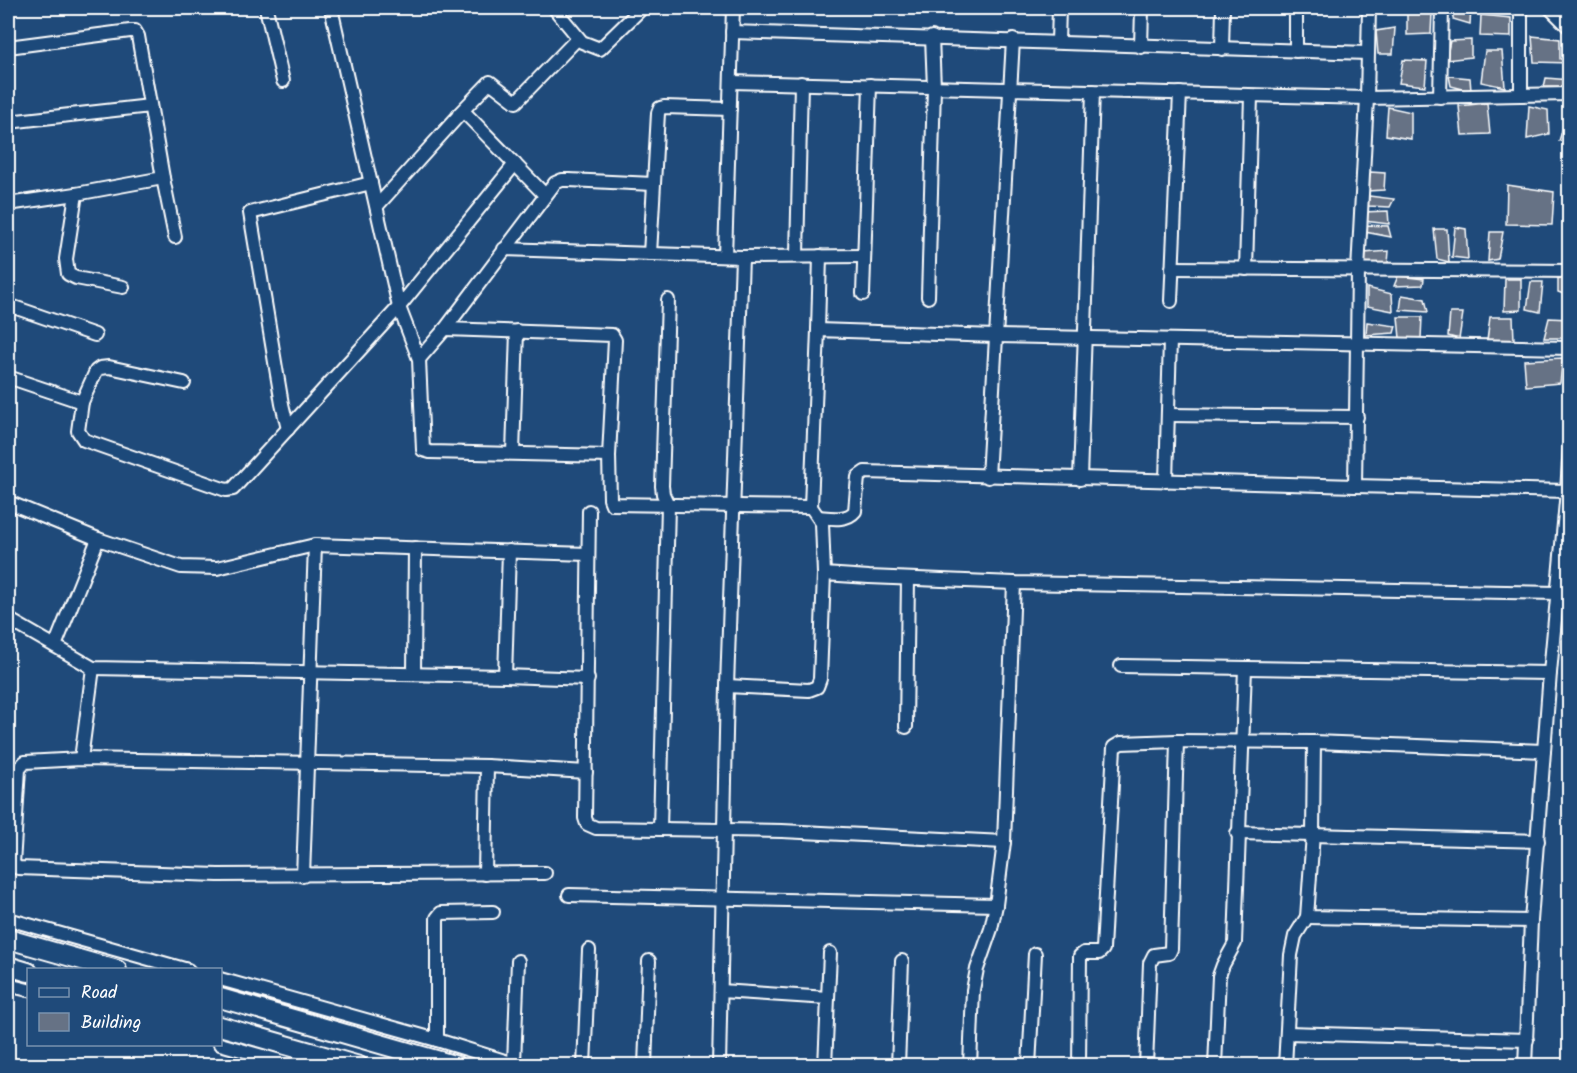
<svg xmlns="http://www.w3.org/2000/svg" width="1577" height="1073" font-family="Kalam,sans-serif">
  <rect width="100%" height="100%" fill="#1f4a7a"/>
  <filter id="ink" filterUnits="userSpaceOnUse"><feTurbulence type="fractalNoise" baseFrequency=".0167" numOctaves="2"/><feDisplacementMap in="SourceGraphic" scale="12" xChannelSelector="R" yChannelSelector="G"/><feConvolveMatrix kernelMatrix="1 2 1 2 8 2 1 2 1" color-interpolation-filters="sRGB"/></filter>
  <g filter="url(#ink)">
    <g fill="#667285" stroke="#fff" stroke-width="1.5">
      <path d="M 1453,8 L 1471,8 L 1470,24 L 1453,19 Z"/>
      <path d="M 1407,12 L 1432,12 L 1431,34 L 1407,35 Z"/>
      <path d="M 1481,15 L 1511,18 L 1511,37 L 1480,36 Z"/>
      <path d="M 1395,28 L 1393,54 L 1378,54 L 1376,31 Z"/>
      <path d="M 1532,36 L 1560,39 L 1560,59 L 1570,61 L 1570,63 L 1534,62 Z"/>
      <path d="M 1471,40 L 1471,57 L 1446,60 L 1450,41 Z"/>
      <path d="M 1485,51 L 1502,51 L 1505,87 L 1481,82 Z"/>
      <path d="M 1403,60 L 1427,61 L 1425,86 L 1399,83 Z"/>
      <path d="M 1449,76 L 1470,78 L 1471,91 L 1451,86 Z"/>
      <path d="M 1546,78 L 1570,80 L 1570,88 L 1544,87 Z"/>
      <path d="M 1487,103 L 1490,134 L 1462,135 L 1459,106 Z"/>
      <path d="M 1529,106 L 1548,110 L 1549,134 L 1527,139 Z"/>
      <path d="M 1388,107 L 1411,112 L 1411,139 L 1386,135 Z"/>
      <path d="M 1568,112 L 1570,140 L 1559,141 Z"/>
      <path d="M 1370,172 L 1385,173 L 1384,190 L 1368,191 Z"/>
      <path d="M 1507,185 L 1554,192 L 1552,225 L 1506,224 Z"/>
      <path d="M 1369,196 L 1394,199 L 1390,207 L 1368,206 Z"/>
      <path d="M 1388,211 L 1389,224 L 1364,221 L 1363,212 Z"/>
      <path d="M 1363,225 L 1388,226 L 1391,237 L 1365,232 Z"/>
      <path d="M 1455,227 L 1466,229 L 1468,259 L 1452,257 Z"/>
      <path d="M 1434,229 L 1447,229 L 1449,262 L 1437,259 Z"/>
      <path d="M 1490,232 L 1503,232 L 1498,259 L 1488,261 Z"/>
      <path d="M 1389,251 L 1388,263 L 1364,265 L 1364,253 Z"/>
      <path d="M 1398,276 L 1424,279 L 1423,285 L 1394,286 Z"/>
      <path d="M 1558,278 L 1570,281 L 1569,296 L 1558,292 Z"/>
      <path d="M 1505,279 L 1521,279 L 1521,310 L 1504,311 Z"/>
      <path d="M 1531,282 L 1543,282 L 1540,312 L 1527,309 Z"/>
      <path d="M 1367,288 L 1392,294 L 1393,311 L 1367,306 Z"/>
      <path d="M 1402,295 L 1425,299 L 1428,312 L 1400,310 Z"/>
      <path d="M 1450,313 L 1463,313 L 1459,339 L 1448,336 Z"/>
      <path d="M 1398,317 L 1422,317 L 1421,338 L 1400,338 Z"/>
      <path d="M 1490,317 L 1513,317 L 1514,340 L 1487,341 Z"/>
      <path d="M 1549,318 L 1568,319 L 1570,338 L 1544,338 Z"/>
      <path d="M 1367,322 L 1396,326 L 1394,333 L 1366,335 Z"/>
      <path d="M 1563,358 L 1560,383 L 1526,386 L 1524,360 Z"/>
    </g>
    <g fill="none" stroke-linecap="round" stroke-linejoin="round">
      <g stroke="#fff" stroke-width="16">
        <g id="street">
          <path d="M 266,8 L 283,81"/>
          <path d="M 331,8 L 399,307 L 419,359 L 445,329 L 555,183 L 562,180 L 569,180 L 653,184"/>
          <path d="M 554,8 L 582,42 L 600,49 L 642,8"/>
          <path d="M 1369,8 L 1367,98 L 1358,271 L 1355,486 L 1567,491"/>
          <path d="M 1521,8 L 1521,95"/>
          <path d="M 1550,8 L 1570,28"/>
          <path d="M 732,32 L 1367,53"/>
          <path d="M 1058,42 L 1059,8"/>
          <path d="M 8,47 L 130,31 L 135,31 L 138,36 L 163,178 L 76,194 L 8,204"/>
          <path d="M 1141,47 L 1142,8"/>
          <path d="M 1222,49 L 1223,8"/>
          <path d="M 1296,51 L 1296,8"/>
          <path d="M 731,82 L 1367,98 L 1570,94"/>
          <path d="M 1440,97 L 1442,8"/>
          <path d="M 459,114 L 490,82 L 516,102 L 578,38"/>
          <path d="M 8,122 L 150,106"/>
          <path d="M 163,178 L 175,237"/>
          <path d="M 76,194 L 66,259 L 68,274 L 76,278 L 123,287"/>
          <path d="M 377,206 L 461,113 L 466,114 L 545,195"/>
          <path d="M 504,249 L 742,257 L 863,256"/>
          <path d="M 650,254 L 658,113 L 660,108 L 664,107 L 730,109"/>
          <path d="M 797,255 L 801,83"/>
          <path d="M 725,256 L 733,8"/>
          <path d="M 1172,268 L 1570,271"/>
          <path d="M 1246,269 L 1251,96"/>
          <path d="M 863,294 L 870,85"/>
          <path d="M 928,297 L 934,88 L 932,37"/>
          <path d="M 1171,301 L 1180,93"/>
          <path d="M 8,305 L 95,335"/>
          <path d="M 445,329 L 612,335 L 615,340 L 609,456 L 610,499 L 612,504 L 811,507"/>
          <path d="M 818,330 L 820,256"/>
          <path d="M 419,359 L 423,450 L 430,452 L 609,456"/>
          <path d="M 8,377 L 82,402 L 78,431 L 84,440 L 226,490 L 233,489 L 399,307 L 515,164"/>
          <path d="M 82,402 L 96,371 L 100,368 L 109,367 L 184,383"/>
          <path d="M 1168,415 L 1357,417"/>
          <path d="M 288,429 L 282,404 L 250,213 L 371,183"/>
          <path d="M 513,453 L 517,331"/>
          <path d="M 988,477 L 1013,40"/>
          <path d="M 1080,479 L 1093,91"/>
          <path d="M 1166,481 L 1170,340"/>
          <path d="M 8,502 L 98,539 L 181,567 L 217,568 L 315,545 L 588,554"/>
          <path d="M 589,511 L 585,818 L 587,824 L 596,828 L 782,831 L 1004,842"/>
          <path d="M 819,517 C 831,518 847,521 855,511 L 858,477 L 865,472 L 1355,486"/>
          <path d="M 824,574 L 822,523 L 811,507 L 818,330 L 996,336 L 1570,348"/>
          <path d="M 8,619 L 93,668 L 505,676 L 588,679"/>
          <path d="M 55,646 L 98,539"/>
          <path d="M 1121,666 L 1550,673"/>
          <path d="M 414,674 L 415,548"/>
          <path d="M 505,676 L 509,551"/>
          <path d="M 727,686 L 809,690 L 817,687 L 820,679 L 824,574 L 869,577 L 1014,583 L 1558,593"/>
          <path d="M 906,727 L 908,579"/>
          <path d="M 1314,742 L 1313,834 L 1307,917 L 1531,921 L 1550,673 L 1567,491 L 1570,446"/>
          <path d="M 81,759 L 93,668"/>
          <path d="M 660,829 L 668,505 L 663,494 L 662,486 L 668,300"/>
          <path d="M 1237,833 L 1538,841"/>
          <path d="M 545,873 L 218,875 L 18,868 L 13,864 L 19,769 L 25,762 L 81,759 L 487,766 L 586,772"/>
          <path d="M 485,874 L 487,766"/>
          <path d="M 303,876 L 315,545"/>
          <path d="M 569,895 L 996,905 L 1004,842 L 1014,583"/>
          <path d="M 8,919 L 188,970"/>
          <path d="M 220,979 L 437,1040 L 521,1066"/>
          <path d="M 8,985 L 28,990"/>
          <path d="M 721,991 L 828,998"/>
          <path d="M 1287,1033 L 1527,1040"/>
          <path d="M 437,1040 L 437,918 L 441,913 L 493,912"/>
          <path d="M 220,1044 L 298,1066"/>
          <path d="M 514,1063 L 518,961"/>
          <path d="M 584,1066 L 589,950"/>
          <path d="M 645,1066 L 649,961"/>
          <path d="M 719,1066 L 727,686 L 742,257"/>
          <path d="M 825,1066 L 830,953"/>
          <path d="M 898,1066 L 902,961"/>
          <path d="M 970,1066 L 973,990 L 977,969 L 991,929 L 996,905"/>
          <path d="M 1029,1066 L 1035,954"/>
          <path d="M 1079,1066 L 1080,956 L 1084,953 L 1099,953 L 1103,949 L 1114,747 L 1121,743 L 1177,741"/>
          <path d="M 1146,1066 L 1150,963 L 1154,955 L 1169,953 L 1171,949 L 1177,741 L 1314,742 L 1544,751"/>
          <path d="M 1215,1066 L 1219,976 L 1223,965 L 1235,943 L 1245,668"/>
          <path d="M 1285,1066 L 1291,955 L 1295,936 L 1307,917"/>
          <path d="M 1525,1066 L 1531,921"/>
        </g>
      </g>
      <g stroke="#fff" stroke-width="22">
        <g id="secondary">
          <path d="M 8,939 L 117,970"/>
          <path d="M 8,966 L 28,972"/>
          <path d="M 220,998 L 457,1066"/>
          <path d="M 220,1026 L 359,1066"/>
        </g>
      </g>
      <use href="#street" stroke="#1f4a7a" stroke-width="12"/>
      <use href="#secondary" stroke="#1f4a7a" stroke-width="18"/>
      <path stroke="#fff" stroke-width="4.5" stroke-dasharray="9 4.5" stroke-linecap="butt" d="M 1569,1066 L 1570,1057"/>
    </g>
  </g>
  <rect width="1577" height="1073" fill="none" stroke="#1f4a7a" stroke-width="30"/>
  <rect x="15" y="15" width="1547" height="1043" fill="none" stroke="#fff" stroke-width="2" filter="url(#ink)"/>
  <rect x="27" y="968" width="195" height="78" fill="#1f4a7a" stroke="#7992af" stroke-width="1.5"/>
  <rect x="39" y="988" width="30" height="9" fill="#1f4a7a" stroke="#7992af" stroke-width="1.5"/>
  <text x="81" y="998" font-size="18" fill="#ffffff">Road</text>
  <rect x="39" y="1013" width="30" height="18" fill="#667285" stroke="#7992af" stroke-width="1.5"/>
  <text x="81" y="1028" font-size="18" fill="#ffffff">Building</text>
</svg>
